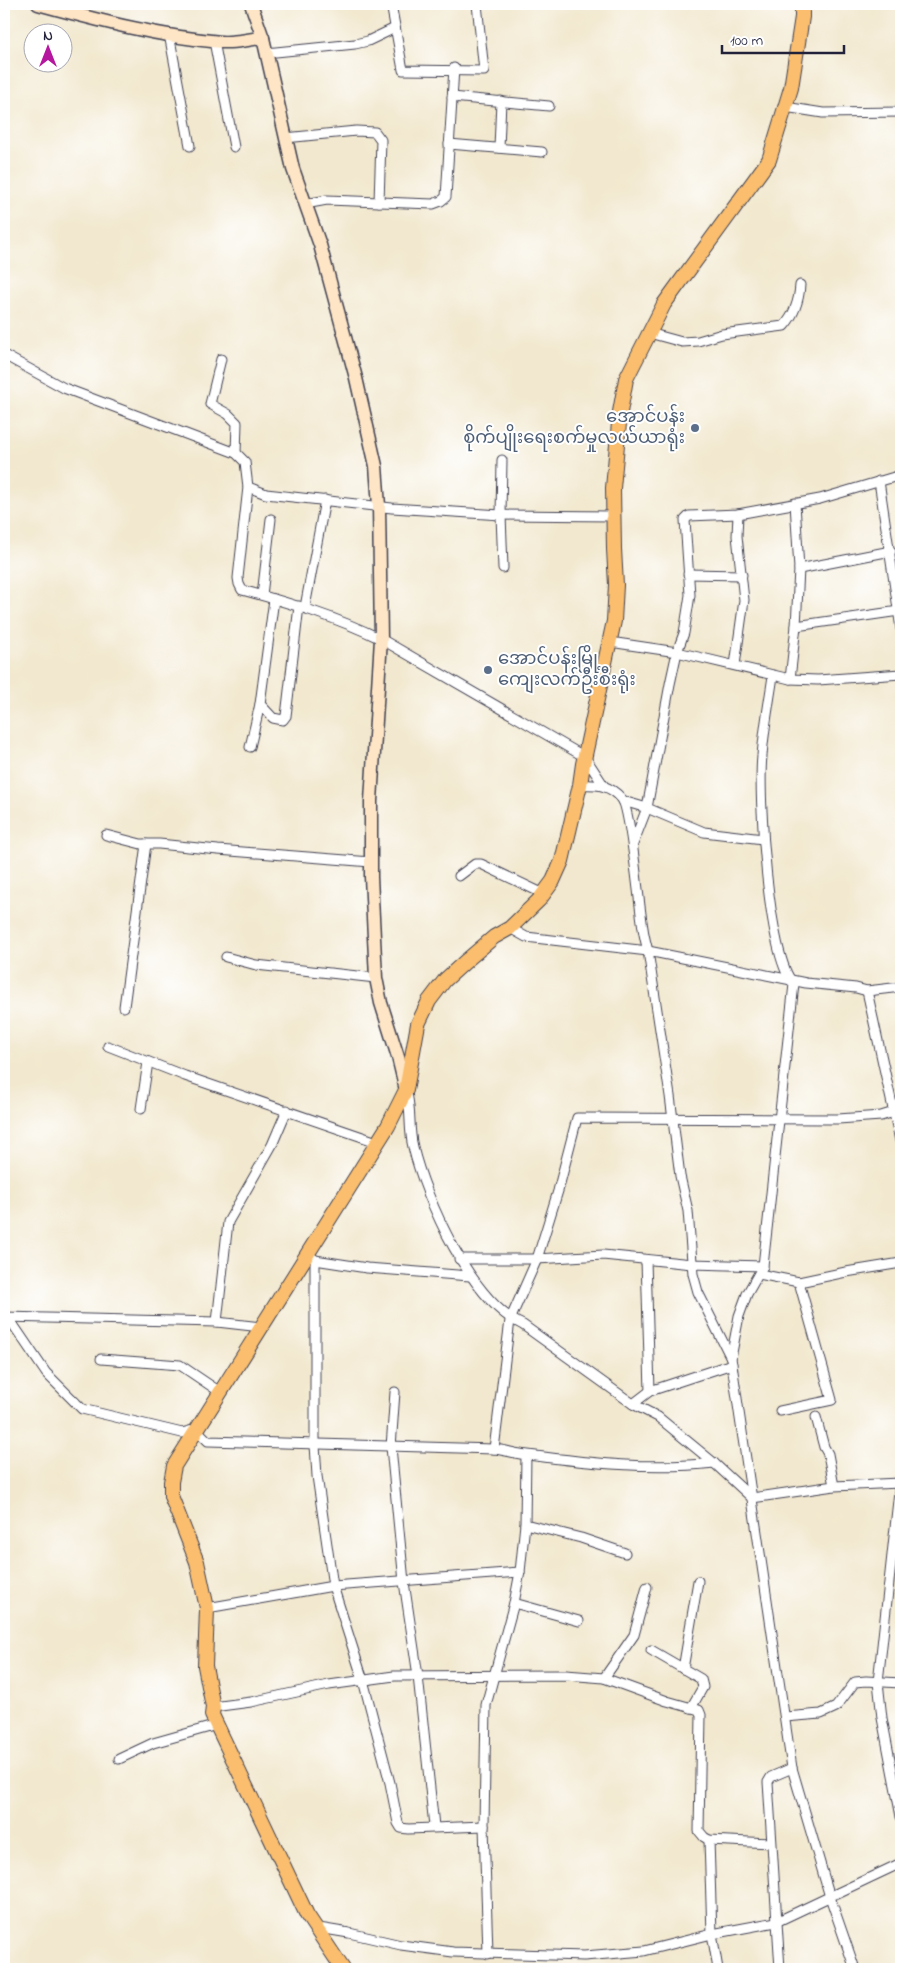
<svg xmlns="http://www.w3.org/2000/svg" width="905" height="1973" font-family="'Indie Flower','Noto Sans Myanmar',sans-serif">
  <rect width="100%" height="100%" fill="#fff"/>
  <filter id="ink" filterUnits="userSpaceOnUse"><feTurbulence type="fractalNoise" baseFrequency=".02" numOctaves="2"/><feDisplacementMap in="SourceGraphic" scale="10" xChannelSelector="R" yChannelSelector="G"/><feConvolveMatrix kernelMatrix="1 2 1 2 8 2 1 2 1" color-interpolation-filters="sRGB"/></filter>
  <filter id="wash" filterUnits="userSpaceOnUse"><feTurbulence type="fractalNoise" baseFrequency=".0096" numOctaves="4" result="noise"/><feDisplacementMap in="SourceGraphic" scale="20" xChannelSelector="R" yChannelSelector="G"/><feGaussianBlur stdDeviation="1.12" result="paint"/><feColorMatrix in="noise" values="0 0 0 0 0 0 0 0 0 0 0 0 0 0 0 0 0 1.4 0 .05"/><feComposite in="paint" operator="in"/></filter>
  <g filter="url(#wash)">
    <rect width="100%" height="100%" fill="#f2e8cf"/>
  </g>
  <g filter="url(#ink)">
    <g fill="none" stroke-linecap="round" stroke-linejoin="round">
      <g stroke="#414051" stroke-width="11">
        <g id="street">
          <path d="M 391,4 L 403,70 L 484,71 L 477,4"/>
          <path d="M 169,34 L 190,146"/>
          <path d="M 214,41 L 234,147"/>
          <path d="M 266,53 L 355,44 L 368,41 L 395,28"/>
          <path d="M 452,97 L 549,106"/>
          <path d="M 785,107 L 823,113 L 901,112"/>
          <path d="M 285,138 L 356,131 L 375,132 L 381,140 L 379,202"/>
          <path d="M 449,144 L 542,152"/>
          <path d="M 499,148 L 501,101"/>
          <path d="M 305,204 L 327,200 L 433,204 L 441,201 L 446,197 L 454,68"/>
          <path d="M 649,333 L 682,342 L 698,341 L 722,334 L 784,326 C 795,314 799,301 800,285"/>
          <path d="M 4,355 L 64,388 L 236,453 L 245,462 L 248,487 L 266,494 L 392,508 L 501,515 L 613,516"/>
          <path d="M 221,359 L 210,404 L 228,414 L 237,423 L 236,453"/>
          <path d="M 502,460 L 501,515 L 503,568"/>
          <path d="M 879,481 L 901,629"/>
          <path d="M 248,487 L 238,578 L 239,584 L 242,590 C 290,603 336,617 381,639 L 585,757 L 604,786"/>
          <path d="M 799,569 L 891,551"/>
          <path d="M 688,574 L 742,575"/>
          <path d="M 262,595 L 271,519"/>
          <path d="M 305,607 L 325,500"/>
          <path d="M 796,626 L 899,611"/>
          <path d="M 610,642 L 677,652 L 790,679 L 818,680 L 901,674"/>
          <path d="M 735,665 L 744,600 L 737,536 L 738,514"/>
          <path d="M 790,679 L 796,626 L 799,569 L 795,503"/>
          <path d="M 260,704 L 273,718 L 283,720 L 286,716 L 299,606"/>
          <path d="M 250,747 L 260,704 L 274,599"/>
          <path d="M 580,785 C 598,784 610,785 622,799 C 631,811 639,906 643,928 C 644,936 646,943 648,951 L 670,1096 L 680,1176 L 688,1211 L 693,1274 L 698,1292 L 731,1358 L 792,1768 L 830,1897 L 855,1969"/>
          <path d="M 623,801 L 647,808 L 704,832 L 763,839"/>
          <path d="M 106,835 L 141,844 L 159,844 L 218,850 L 371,862"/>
          <path d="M 633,844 L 647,808 L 670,684 L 677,652 L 684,633 L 690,595 L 685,520 L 689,516 L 738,514 L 820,499 L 901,475"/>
          <path d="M 459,876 L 475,864 L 481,864 L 544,894"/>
          <path d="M 510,928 L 526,937 L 648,951 L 806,983 L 856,988 L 867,991 L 901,987"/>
          <path d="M 226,957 L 256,965 L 376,978"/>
          <path d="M 867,991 L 901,1145"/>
          <path d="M 124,1007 L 146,844"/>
          <path d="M 108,1046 L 185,1076 L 377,1142"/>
          <path d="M 406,1090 C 412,1108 408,1128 413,1147 C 425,1198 472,1303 523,1325 L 633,1404 L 658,1417 L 714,1463 L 752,1498 L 834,1486 L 900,1483"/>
          <path d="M 141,1109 L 148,1062"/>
          <path d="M 307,1253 L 315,1260 L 315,1445 L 317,1476 L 333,1586 L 363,1680 L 390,1783 L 398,1823 L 401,1828 L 408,1829 L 484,1826"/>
          <path d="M 459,1259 L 537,1259 L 603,1255 L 692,1264 L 763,1266"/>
          <path d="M 315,1260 L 367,1268 L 470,1276"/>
          <path d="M 646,1260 L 650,1391"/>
          <path d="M 759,1274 L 799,1282 L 846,1272 L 901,1263"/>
          <path d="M 4,1317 L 217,1322 L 261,1327"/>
          <path d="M 8,1317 L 46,1373 L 82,1409 L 182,1433 L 196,1429 L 208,1441 L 494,1449 C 505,1450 516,1454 528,1455 C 589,1463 652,1470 714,1463"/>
          <path d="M 217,1322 L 228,1222 L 272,1145 L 287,1110"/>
          <path d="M 731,1358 L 739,1316 L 747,1294 L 763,1266 L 794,984 C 768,960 758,794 762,756 C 764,729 769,703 773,676"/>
          <path d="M 101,1359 L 180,1365 L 220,1392"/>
          <path d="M 395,1392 L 391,1447 L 404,1582 L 418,1676 L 434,1826"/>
          <path d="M 633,1404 L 650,1391 L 732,1364"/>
          <path d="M 780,1411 L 832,1400 L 799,1282"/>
          <path d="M 816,1417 L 824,1447 L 828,1454 L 834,1486"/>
          <path d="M 494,1449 L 510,1320 L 537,1259 L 558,1191 L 577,1118 L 838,1119 L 881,1116 L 894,1112"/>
          <path d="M 901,1473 L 878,1682 L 882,1718 L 901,1817"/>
          <path d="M 525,1524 L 581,1538 L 625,1553"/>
          <path d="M 514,1603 L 579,1621"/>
          <path d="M 207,1608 L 333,1586 L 520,1572"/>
          <path d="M 651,1650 L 701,1679 L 703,1687 L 691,1708"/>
          <path d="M 683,1669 L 698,1581"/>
          <path d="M 604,1678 L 634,1635 L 647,1587"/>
          <path d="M 213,1707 L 251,1702 L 329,1685 L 394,1676 L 566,1675 L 604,1678 L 667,1701 L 699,1710 L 701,1715 L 699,1831 L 704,1837 L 709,1840 L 771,1843"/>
          <path d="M 785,1717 L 821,1714 L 836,1707 L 855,1682 L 866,1681 L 901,1683"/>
          <path d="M 119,1759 L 153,1743 L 217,1725"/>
          <path d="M 709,1840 L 712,1934 L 718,1969"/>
          <path d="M 315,1925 L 319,1928 L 349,1933 L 401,1945 L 453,1952 L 584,1956 L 644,1951 L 712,1934 L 776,1922 L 901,1863"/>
          <path d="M 488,1954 L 484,1826 L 486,1705 L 514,1603 L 520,1572 L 525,1524 L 526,1455"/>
          <path d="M 780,1969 L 768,1782 L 771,1777 L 792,1768"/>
        </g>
      </g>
      <g stroke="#414051" stroke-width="15">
        <g id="secondary">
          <path d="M 38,4 C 97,20 159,37 221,42 C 235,43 249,39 263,38"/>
          <path d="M 251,4 L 263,38 L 293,169 L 320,245 L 356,378 L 376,466 L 379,506 L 381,639 L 371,801 L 371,877 L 376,978 L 381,1003 L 398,1057 L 406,1090"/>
        </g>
      </g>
      <g stroke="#414051" stroke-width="16">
        <path id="primary" d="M 343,1969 L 307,1915 L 212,1715 L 213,1707 L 205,1666 L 207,1608 L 197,1562 L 171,1496 L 171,1482 L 174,1466 L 388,1126 L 406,1090 L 418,1024 L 429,1001 L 445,980 L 467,960 L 494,937 L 510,928 L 539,900 L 553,881 L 562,861 L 580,785 L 583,764 L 614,621 L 616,585 L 614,549 L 613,488 L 620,412 L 626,379 L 664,304 L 769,160 L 791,88 L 802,17 L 802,4"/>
      </g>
      <use href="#street" stroke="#fff" stroke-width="9"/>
      <use href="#secondary" stroke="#fde5c5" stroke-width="12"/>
      <use href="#primary" stroke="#fabe6e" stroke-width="14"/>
    </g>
  </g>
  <g fill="#5c6f8a" stroke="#fff" stroke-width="2">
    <circle cx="695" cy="428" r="5"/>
    <circle cx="488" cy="670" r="5"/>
  </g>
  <g text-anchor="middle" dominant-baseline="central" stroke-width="4" stroke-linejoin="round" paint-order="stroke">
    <g font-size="18" fill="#4e5e75" stroke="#fff" text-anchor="end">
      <text x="685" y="418">အောင်ပန်း<tspan x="685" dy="21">စိုက်ပျိုးရေးစက်မှုလယ်ယာရုံး</tspan></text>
      <text x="498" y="660" text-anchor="start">အောင်ပန်းမြို့<tspan x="498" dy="21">ကျေးလက်ဦးစီးရုံး</tspan></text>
    </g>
  </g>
  <rect width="905" height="1973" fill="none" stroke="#fff" stroke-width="20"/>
  <g transform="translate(48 48)"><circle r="24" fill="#ffffff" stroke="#a7a7b1"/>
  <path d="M0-4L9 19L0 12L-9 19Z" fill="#b5179e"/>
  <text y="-8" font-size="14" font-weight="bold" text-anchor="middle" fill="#22223b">N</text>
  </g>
  <path d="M722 45v8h122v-8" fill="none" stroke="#22223b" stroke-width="2.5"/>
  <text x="730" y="45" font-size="15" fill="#22223b" stroke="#ffffff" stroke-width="4" paint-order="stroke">100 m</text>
</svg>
